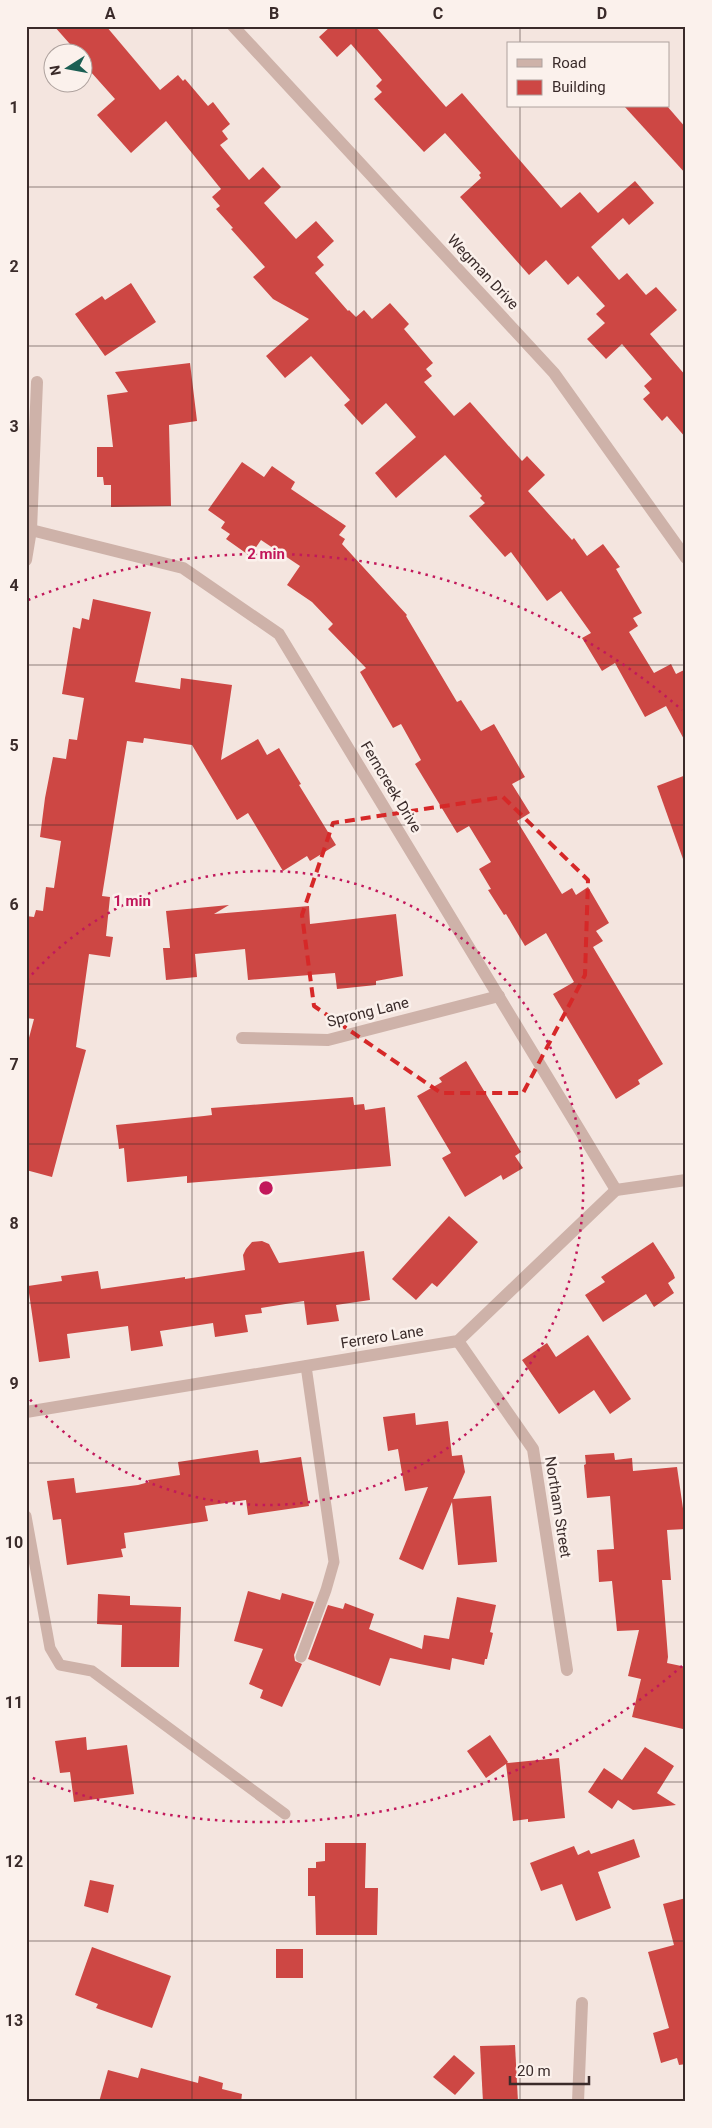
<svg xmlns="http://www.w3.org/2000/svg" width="712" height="2128" font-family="Roboto,sans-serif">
  <rect width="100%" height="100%" fill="#f4e5df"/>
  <g fill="#cd4744">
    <path d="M 54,26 L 106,26 L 160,90 L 178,75 L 183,81 L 185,79 L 208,106 L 213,102 L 230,124 L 222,131 L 228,139 L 220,145 L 249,180 L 263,167 L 281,187 L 264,203 L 296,239 L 316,221 L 334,241 L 317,257 L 324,265 L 315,273 L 348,311 L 349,310 L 356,317 L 364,310 L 372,319 L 390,303 L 409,324 L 404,329 L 433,363 L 426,369 L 432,376 L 424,382 L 454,416 L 470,402 L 522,461 L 527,456 L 545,475 L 528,491 L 572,540 L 574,538 L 587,556 L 603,544 L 620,567 L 616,569 L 642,613 L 633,618 L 638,626 L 629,632 L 654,673 L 671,664 L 676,674 L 686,669 L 686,743 L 666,706 L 645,717 L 615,663 L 602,671 L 582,638 L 591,633 L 561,591 L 547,601 L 511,552 L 505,557 L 469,516 L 485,503 L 480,498 L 482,496 L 445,455 L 396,498 L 375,473 L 416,437 L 386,403 L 362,425 L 344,405 L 350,400 L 311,356 L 285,378 L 266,356 L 309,319 L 273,299 L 253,277 L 265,267 L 231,229 L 233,228 L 216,209 L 220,206 L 212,197 L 221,189 L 166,121 L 131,153 L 97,115 L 115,99 L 82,62 L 82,52 L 77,52 Z"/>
    <path d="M 331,26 L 375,26 L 446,107 L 462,93 L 561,208 L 580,192 L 598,213 L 635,181 L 654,203 L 629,225 L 623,218 L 591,247 L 619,280 L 627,273 L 646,295 L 656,287 L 677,310 L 650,334 L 686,376 L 686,438 L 667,416 L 662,421 L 643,399 L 650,393 L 644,386 L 652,379 L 622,344 L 606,359 L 587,339 L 605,323 L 596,314 L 605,306 L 578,276 L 568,285 L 546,260 L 529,275 L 460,197 L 481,178 L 479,175 L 481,173 L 445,133 L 424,152 L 374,99 L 382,92 L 376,86 L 382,80 L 351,44 L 337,57 L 319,37 Z"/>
    <path d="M 624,106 L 667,106 L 686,128 L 686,174 Z"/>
    <path d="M 131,283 L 156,322 L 105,356 L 75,314 L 102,296 L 105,300 Z"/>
    <path d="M 190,363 L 197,421 L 169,425 L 171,506 L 111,507 L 111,485 L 104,485 L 103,477 L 97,477 L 97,447 L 113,447 L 107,395 L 128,392 L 115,372 Z"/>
    <path d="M 242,462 L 264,477 L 272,466 L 295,482 L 291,489 L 346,526 L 339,535 L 345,539 L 342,544 L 407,615 L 406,616 L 457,702 L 461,700 L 481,731 L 494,724 L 525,777 L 512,784 L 530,813 L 517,821 L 562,894 L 572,888 L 576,895 L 588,887 L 609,923 L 596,931 L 603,941 L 593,947 L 663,1064 L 638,1080 L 640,1084 L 616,1099 L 553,994 L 574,982 L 546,933 L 525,946 L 506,914 L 504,915 L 488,890 L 491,889 L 479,869 L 491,862 L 469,826 L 457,833 L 415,764 L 421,760 L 401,724 L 393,728 L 360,672 L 366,668 L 328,629 L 333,624 L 312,602 L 287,585 L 300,566 L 261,540 L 250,556 L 226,539 L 230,534 L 221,528 L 225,522 L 208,510 Z"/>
    <path d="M 93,599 L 151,612 L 135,682 L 180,689 L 181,678 L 232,685 L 221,760 L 258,739 L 267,755 L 279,748 L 301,784 L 299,785 L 336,845 L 310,861 L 307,856 L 283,871 L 248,813 L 237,820 L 192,745 L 144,738 L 143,743 L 127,741 L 102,896 L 110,897 L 106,936 L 113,937 L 110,957 L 89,954 L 76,1047 L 86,1050 L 52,1177 L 26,1170 L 26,1049 L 34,1019 L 26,1018 L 26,916 L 34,917 L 36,910 L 43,911 L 46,887 L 54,888 L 61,841 L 40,837 L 45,798 L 53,757 L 66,759 L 69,739 L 77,740 L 84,698 L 62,694 L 73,627 L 80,629 L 82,618 L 89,620 Z"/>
    <path d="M 686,775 L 686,858 L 683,859 L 657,786 Z"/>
    <path d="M 229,905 L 214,914 L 309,906 L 310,924 L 396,914 L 403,976 L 376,981 L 376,985 L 337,989 L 335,973 L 248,980 L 245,949 L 195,954 L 197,977 L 166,980 L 163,948 L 170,948 L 166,911 Z"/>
    <path d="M 466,1061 L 521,1152 L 515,1156 L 523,1168 L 503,1180 L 501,1175 L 465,1197 L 442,1158 L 451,1153 L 417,1096 L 442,1082 L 439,1078 Z"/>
    <path d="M 353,1097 L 354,1105 L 364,1104 L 365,1110 L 385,1107 L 391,1166 L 187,1183 L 187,1176 L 127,1182 L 124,1148 L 119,1149 L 116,1125 L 204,1116 L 212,1115 L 211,1108 Z"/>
    <path d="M 449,1216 L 478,1242 L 437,1287 L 432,1283 L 416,1300 L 392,1279 Z"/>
    <path d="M 262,1241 L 269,1244 L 279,1263 L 364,1251 L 370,1300 L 336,1305 L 339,1321 L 307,1325 L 304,1301 L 261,1308 L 262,1313 L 245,1315 L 248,1332 L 215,1337 L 213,1323 L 160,1331 L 163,1346 L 131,1351 L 128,1326 L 67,1334 L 70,1358 L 39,1362 L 28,1286 L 62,1281 L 61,1276 L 98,1271 L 101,1289 L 185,1277 L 185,1279 L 245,1270 L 243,1255 L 246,1249 L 252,1242 Z"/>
    <path d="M 653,1242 L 673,1273 L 675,1278 L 668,1283 L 674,1293 L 654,1307 L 646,1294 L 603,1322 L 585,1295 L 605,1282 L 601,1277 Z"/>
    <path d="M 588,1335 L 631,1399 L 610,1414 L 594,1390 L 559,1414 L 522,1360 L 547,1343 L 556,1357 Z"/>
    <path d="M 415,1413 L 416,1425 L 448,1421 L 452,1456 L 462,1455 L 465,1472 L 453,1499 L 491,1496 L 497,1562 L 458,1565 L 452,1502 L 423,1570 L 399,1559 L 428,1487 L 405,1491 L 398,1449 L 388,1451 L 383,1417 Z"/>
    <path d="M 258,1450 L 260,1463 L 301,1457 L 309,1506 L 248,1515 L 246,1500 L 205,1506 L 208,1521 L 124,1533 L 126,1548 L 121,1549 L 123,1557 L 67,1565 L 61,1519 L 53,1520 L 47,1481 L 74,1478 L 76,1493 L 138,1485 L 149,1482 L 148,1480 L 180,1475 L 178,1462 Z"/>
    <path d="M 614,1453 L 615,1460 L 632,1458 L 633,1471 L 677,1467 L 686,1529 L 667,1530 L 671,1580 L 662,1580 L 668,1657 L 667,1663 L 686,1667 L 686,1718 L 683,1729 L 632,1717 L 641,1679 L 628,1676 L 639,1630 L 617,1631 L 612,1581 L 599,1582 L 597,1550 L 614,1549 L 610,1496 L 587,1498 L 584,1465 L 586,1464 L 585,1455 Z"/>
    <path d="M 248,1591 L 280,1600 L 282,1593 L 314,1602 L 294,1655 L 295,1661 L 302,1664 L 282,1707 L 260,1698 L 263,1690 L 249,1684 L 263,1649 L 234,1641 Z"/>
    <path d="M 98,1594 L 130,1596 L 130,1605 L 181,1607 L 179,1667 L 121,1667 L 122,1625 L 97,1624 Z"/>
    <path d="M 457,1597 L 496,1605 L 490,1632 L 493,1633 L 487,1659 L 485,1659 L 484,1665 L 452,1658 L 450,1670 L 390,1658 L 380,1686 L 308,1659 L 328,1605 L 343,1609 L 345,1603 L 374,1614 L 369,1629 L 422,1649 L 424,1635 L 449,1639 Z"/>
    <path d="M 490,1735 L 508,1762 L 507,1763 L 559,1758 L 565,1818 L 528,1822 L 528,1819 L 513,1821 L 506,1764 L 486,1778 L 467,1751 Z"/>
    <path d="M 86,1737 L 87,1750 L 127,1745 L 134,1794 L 74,1802 L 70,1772 L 60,1773 L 55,1741 Z"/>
    <path d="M 645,1747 L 674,1766 L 657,1793 L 676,1805 L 633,1810 L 618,1800 L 612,1809 L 588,1792 L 604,1768 L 622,1780 Z"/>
    <path d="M 634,1839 L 640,1857 L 598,1872 L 611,1908 L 576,1921 L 562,1884 L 541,1891 L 530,1863 L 574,1846 L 578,1855 L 589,1850 L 591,1854 Z"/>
    <path d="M 325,1843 L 366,1843 L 365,1888 L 378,1888 L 377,1935 L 316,1935 L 315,1896 L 308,1896 L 308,1868 L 316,1868 L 316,1862 L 325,1861 Z"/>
    <path d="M 90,1880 L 114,1885 L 108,1913 L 84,1906 Z"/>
    <path d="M 686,1898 L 686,2064 L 679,2065 L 677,2058 L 661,2063 L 653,2033 L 669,2028 L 648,1952 L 674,1945 L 663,1904 Z"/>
    <path d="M 92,1947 L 171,1976 L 152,2028 L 96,2008 L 98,2004 L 75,1995 Z"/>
    <rect x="276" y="1949" width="27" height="29"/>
    <path d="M 515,2045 L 518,2102 L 483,2102 L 480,2046 Z"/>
    <path d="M 454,2055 L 475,2073 L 455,2095 L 433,2077 Z"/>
    <path d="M 141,2068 L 198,2083 L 199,2076 L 223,2083 L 222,2089 L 242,2094 L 241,2102 L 99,2102 L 108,2070 L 138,2078 Z"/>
  </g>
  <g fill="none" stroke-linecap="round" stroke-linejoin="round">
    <g stroke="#ceb2a9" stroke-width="11">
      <path d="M 26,1516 L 50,1648 L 60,1665 L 92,1671 L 285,1814"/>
      <path d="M 301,1657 L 326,1590 L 334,1562 L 306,1366"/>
    </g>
    <g stroke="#ceb2a9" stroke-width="12">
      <path d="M 233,26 L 554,373 L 686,558"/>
      <path d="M 31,530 L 183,568 L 279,634 L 616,1190"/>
      <path d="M 26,560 L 31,530 L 37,382"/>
      <path d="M 242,1038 L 328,1040 L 499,996"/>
      <path d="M 458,1341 L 533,1449 L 567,1670"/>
      <path d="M 26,1412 L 458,1341 L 616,1190 L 686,1180"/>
      <path d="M 578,2102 L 582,2003"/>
    </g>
  </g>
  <path fill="none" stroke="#d62828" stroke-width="4" stroke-dasharray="10 6" stroke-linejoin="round" d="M 503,797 L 588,880 L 585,975 L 523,1093 L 441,1093 L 314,1006 L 302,915 L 333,823 Z"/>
  <path fill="none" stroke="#3a2b2a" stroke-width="1" stroke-opacity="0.55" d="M 192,26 L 192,2102M 356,26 L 356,2102M 520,26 L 520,44M 520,106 L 520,2102M 26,187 L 686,187M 26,346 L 686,346M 26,506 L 686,506M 26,665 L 686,665M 26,825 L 686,825M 26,984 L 686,984M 26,1144 L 686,1144M 26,1303 L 686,1303M 26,1463 L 686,1463M 26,1622 L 686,1622M 26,1782 L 686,1782M 26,1941 L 686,1941"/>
  <g fill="none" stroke="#c2185b" stroke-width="2.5" stroke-dasharray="2.5 5">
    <path d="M27 980A317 317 0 1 1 27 1396"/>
    <path d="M682 1666A634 634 0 0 1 28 1776M28 600A634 634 0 0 1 682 710"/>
  </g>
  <g text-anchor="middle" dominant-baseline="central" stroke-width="5" stroke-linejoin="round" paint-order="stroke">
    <g font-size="15" fill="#3a2b2a" stroke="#fbf1ec">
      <text transform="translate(483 272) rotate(47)">Wegman Drive</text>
      <text transform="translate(391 787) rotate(59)">Ferncreek Drive</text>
      <text transform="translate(368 1012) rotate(-14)">Sprong Lane</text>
      <text transform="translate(382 1337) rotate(-9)">Ferrero Lane</text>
      <text transform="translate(558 1507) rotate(81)">Northam Street</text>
    </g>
  </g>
  <circle cx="266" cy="1188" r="8" fill="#c2185b" stroke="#fbf1ec" stroke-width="2.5"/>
  <g font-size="15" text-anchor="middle" font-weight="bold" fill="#c2185b" stroke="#fbf1ec" stroke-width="5" stroke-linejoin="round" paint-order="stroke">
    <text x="266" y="559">2 min</text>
    <text x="132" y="906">1 min</text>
  </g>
  <rect width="712" height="2128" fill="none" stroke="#fbf1ec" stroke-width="55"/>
  <rect x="507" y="42" width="162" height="65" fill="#fbf1ec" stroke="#aea29e"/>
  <rect x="517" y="59" width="25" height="8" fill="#ceb2a9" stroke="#aea29e"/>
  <text x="552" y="68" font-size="15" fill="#3a2b2a">Road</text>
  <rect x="517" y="80" width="25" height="15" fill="#cd4744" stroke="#aea29e"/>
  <text x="552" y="92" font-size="15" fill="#3a2b2a">Building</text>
  <g transform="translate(68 68) rotate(259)"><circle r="24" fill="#fbf1ec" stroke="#aea29e"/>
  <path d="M0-4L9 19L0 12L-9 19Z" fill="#1c5f54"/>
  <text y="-8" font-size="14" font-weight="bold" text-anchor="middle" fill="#3a2b2a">N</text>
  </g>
  <path d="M510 2076v8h79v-8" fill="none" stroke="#3a2b2a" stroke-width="2.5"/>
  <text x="517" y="2076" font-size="15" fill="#3a2b2a" stroke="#fbf1ec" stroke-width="4" paint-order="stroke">20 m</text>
  <rect x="28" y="28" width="656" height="2072" fill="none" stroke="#3a2b2a" stroke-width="2"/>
  <g font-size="16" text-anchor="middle" font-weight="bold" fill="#3a2b2a">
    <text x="110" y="19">A</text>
    <text x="274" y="19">B</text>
    <text x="438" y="19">C</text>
    <text x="602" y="19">D</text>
    <text x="14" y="113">1</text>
    <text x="14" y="272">2</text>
    <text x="14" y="432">3</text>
    <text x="14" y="591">4</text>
    <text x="14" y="751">5</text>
    <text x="14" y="910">6</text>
    <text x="14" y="1070">7</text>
    <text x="14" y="1229">8</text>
    <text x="14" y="1389">9</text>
    <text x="14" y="1548">10</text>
    <text x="14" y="1708">11</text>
    <text x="14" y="1867">12</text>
    <text x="14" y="2026">13</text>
  </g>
</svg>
